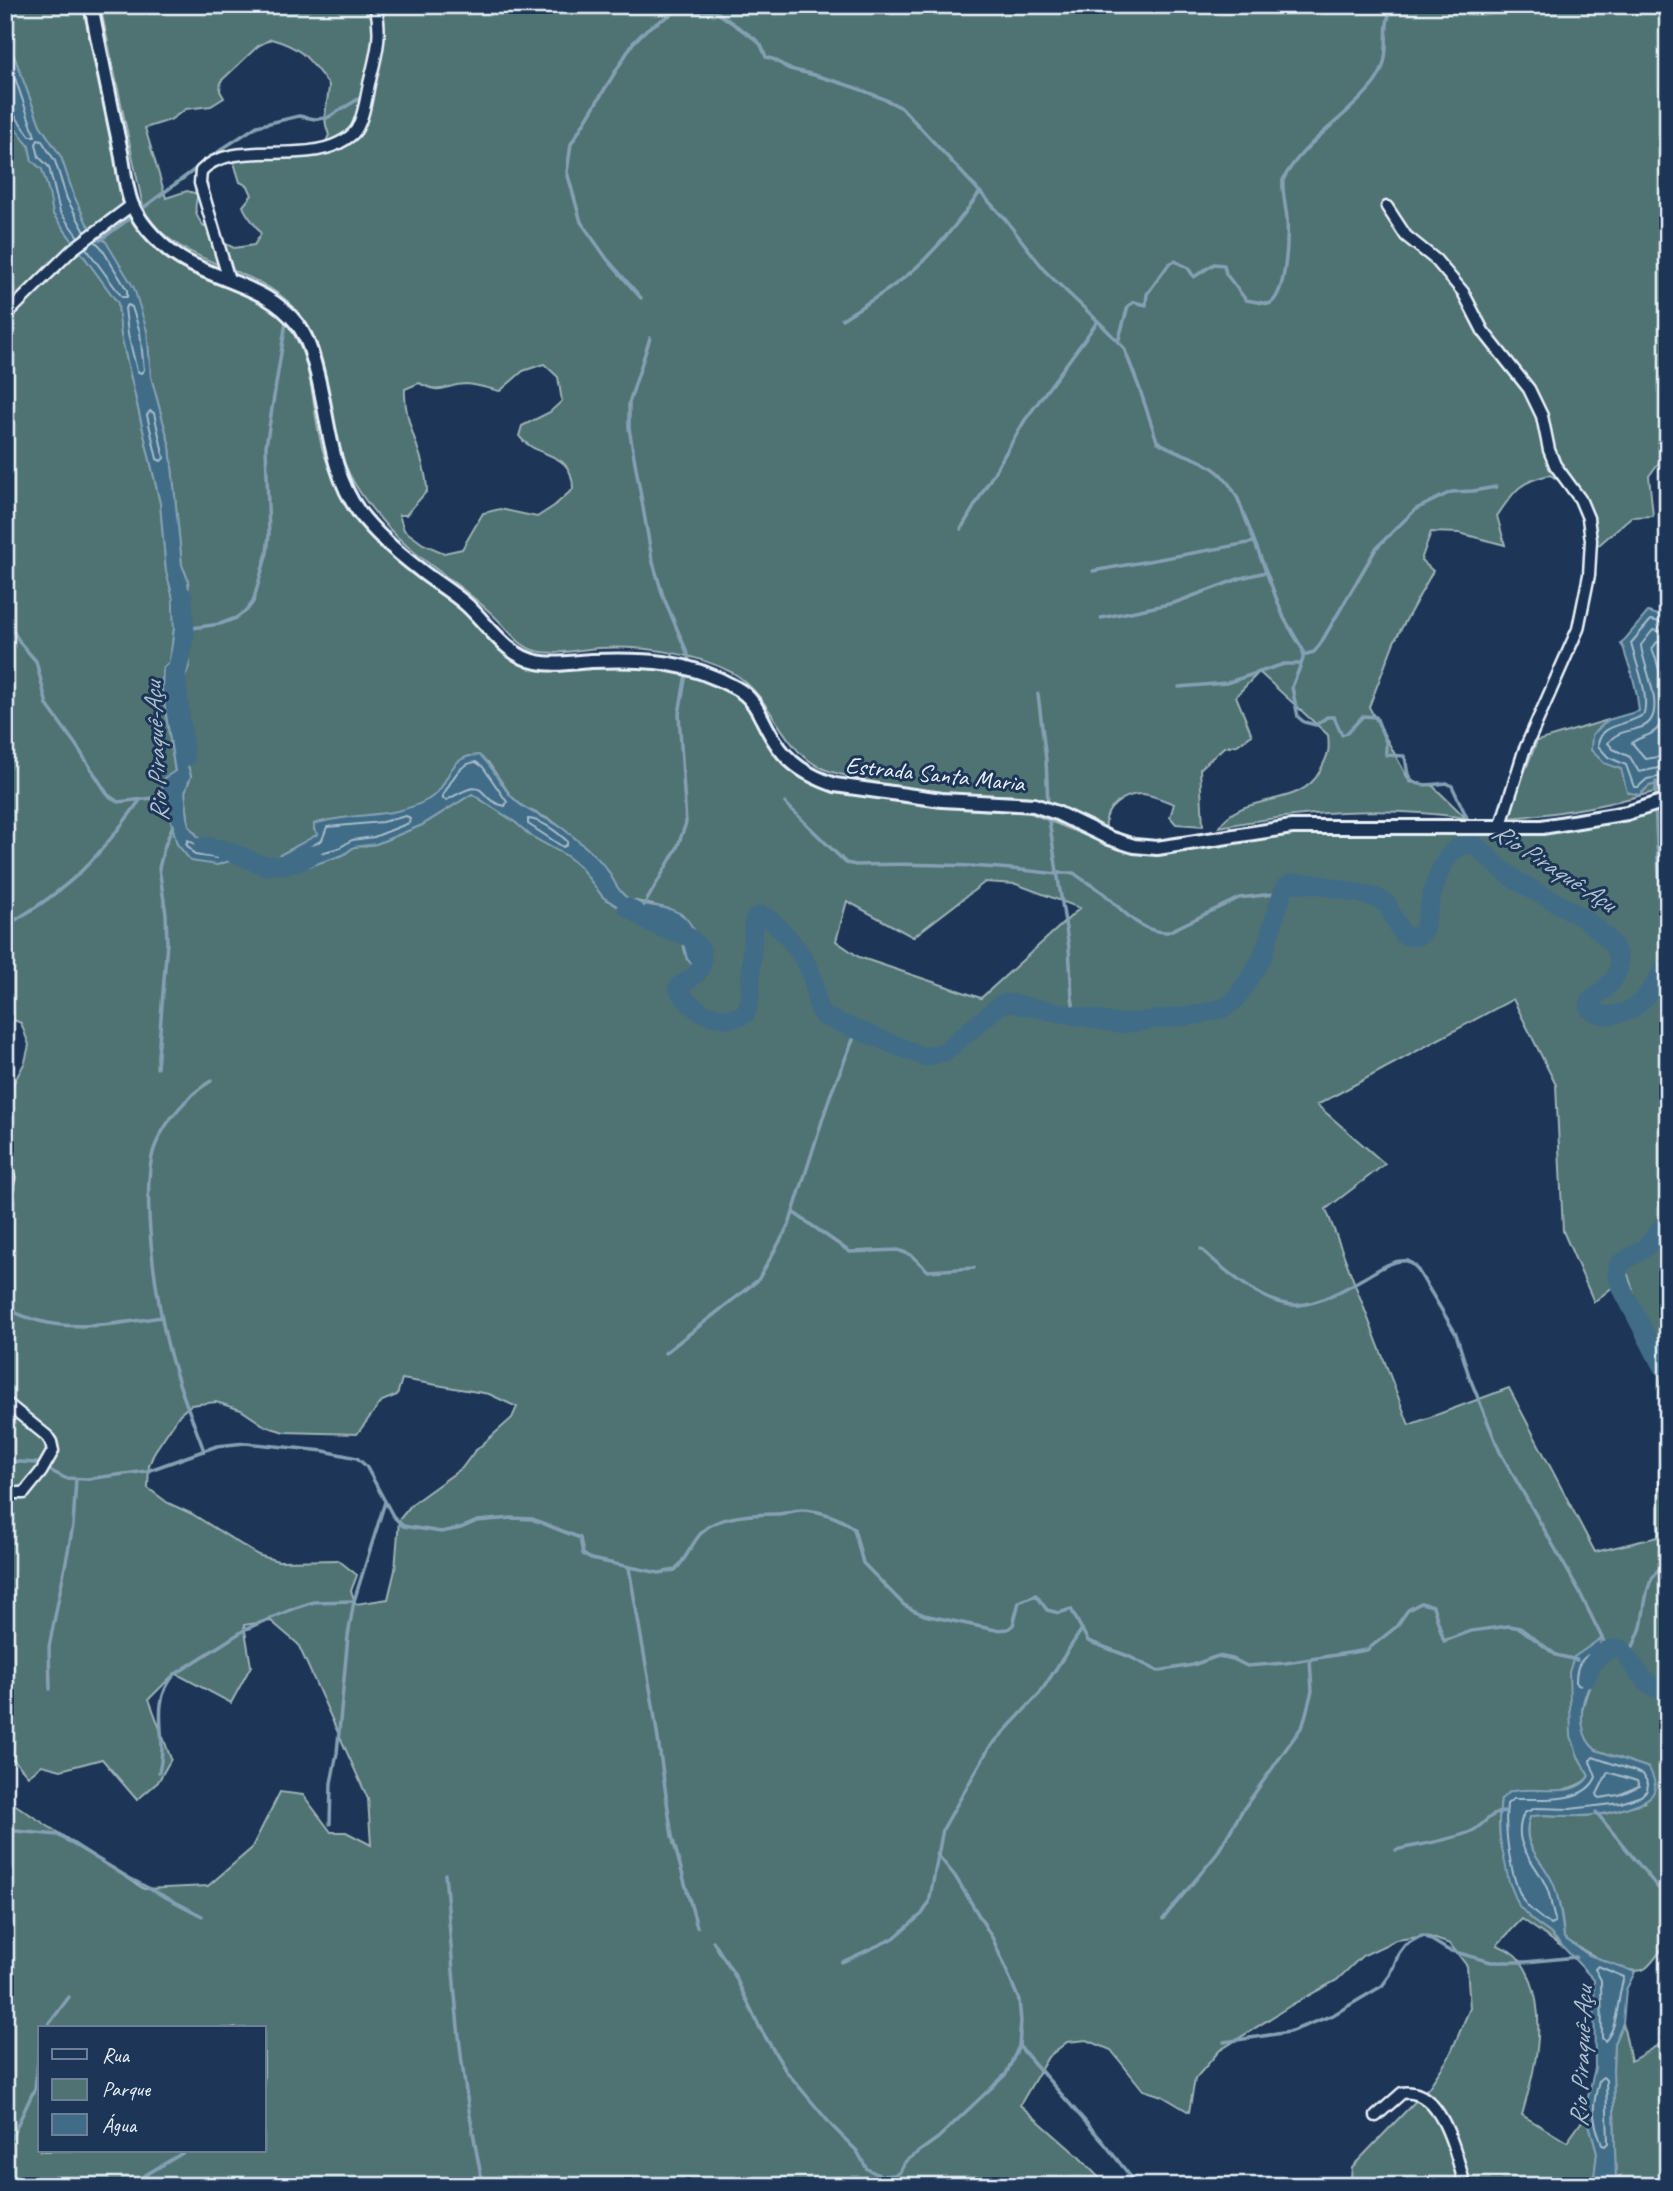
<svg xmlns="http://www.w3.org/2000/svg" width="1673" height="2191" font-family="Caveat,sans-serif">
  <rect width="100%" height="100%" fill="#1d3557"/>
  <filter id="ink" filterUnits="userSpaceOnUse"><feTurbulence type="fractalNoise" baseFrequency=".0143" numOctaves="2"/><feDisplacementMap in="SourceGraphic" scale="14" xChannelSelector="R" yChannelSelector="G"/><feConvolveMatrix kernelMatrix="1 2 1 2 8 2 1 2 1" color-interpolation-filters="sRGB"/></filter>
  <g filter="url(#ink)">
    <g fill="#507273" stroke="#9cb2b6" stroke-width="2" fill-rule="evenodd">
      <path d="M 5,5 L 84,5 L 129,216 C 155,261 193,271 237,290 C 254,297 270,304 282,318 C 316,354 310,410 324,454 C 328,466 334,478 340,488 L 514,658 L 663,668 L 714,681 L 739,697 L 747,704 L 767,737 L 831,787 L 895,801 L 978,810 L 1028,812 L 1106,844 L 1127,850 L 1284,831 L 1432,828 L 1485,835 L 1525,833 L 1552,830 L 1668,804 L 1668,1941 C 1661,1949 1654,1962 1646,1968 C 1630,1980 1579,1948 1564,1938 C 1563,1921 1560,1904 1555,1888 C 1546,1862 1519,1847 1530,1817 L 1537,1815 L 1570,1816 L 1605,1814 L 1645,1802 L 1649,1768 L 1596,1750 C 1566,1727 1590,1686 1601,1660 L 1574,1657 L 1578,1756 L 1589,1776 C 1579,1793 1522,1796 1501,1799 L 1499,1820 L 1500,1839 L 1532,1920 L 1550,1933 L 1562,1947 L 1522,1919 L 1497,1945 C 1501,1947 1507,1949 1511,1952 C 1520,1957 1526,1969 1530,1978 C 1547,2023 1535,2070 1522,2115 L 1567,2142 L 1582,2121 L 1585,2109 L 1597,2153 L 1593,2186 L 1350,2186 L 1352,2167 L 1429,2087 L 1449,2057 L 1470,2008 L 1467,1966 L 1450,1944 L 1427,1936 L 1396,1940 L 1362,1956 L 1337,1980 L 1293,2004 L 1219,2051 L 1195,2079 L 1189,2112 L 1162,2096 L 1143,2090 L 1111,2050 L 1087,2040 L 1067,2042 L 1048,2057 L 1020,2105 L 1078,2156 L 1107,2186 L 5,2186 L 5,1798 L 144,1889 L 208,1886 L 251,1849 L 280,1792 L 303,1795 L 331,1832 L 346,1832 L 371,1845 L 368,1799 L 298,1644 L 271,1621 L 244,1625 L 251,1666 L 231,1703 L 175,1673 L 149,1699 L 171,1759 L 158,1782 L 137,1800 L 102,1759 L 61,1770 L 42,1765 L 28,1776 L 14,1760 L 5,1759 L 5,1099 L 25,1062 L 29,1045 L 21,1023 L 5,1016 L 5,114 L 29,146 L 32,161 L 42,169 L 49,192 L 53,214 L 118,303 L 121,335 L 160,503 L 166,571 L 173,598 L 174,628 L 170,662 L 163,668 L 162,689 L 175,772 L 160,798 L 169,813 L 177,844 L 217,865 L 232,860 L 227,846 L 200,839 L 189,827 L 185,792 L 191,776 L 185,756 L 189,741 L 180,731 L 179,713 L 184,699 L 183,682 L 190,663 C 175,634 192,609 188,581 C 187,576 184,570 182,565 L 170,447 L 151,377 L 147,331 L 106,242 L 87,224 L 74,196 L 61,157 L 40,125 L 5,32 ZM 470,756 L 488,762 L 511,796 L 523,807 L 551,820 L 566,831 L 609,872 L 617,888 L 628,899 L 669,909 L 683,915 L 693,930 L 687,960 L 680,931 L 673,925 L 636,918 L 603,897 L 580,867 L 567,856 L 531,836 L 515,822 L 472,794 L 422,825 L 376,844 L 354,847 L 343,855 L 310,865 L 295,867 L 276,857 L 320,834 L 314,824 C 347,813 383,820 416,806 C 421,804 430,799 435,795 C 449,782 449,762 470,756 ZM 985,882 L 1016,884 L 1080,908 L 981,998 L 859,957 L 836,941 L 847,901 L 913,937 ZM 1513,999 L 1556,1085 L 1563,1231 L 1594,1302 L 1628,1275 L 1661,1378 L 1658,1537 L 1595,1552 L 1509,1388 L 1409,1425 L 1326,1209 L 1385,1164 L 1317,1105 ZM 402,1379 L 489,1394 L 517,1407 L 512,1418 L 474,1452 L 462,1468 L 412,1504 L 399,1520 L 395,1570 L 388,1599 L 356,1604 L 351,1591 L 357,1575 L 338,1560 L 278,1561 L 258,1555 L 192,1514 L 168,1503 L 148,1488 L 149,1465 L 155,1451 L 180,1414 L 191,1405 L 216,1402 L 241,1410 L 265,1426 L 284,1432 L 357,1434 L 382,1401 L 397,1395 ZM 40,2028 L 264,2028 L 264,2151 L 40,2151 Z"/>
      <path d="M 100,5 L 1668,5 L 1668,450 L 1649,476 L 1653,516 L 1631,517 L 1593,550 C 1585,507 1589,499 1550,475 C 1520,481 1514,491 1497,516 L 1505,545 L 1459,533 L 1431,532 L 1421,560 L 1433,571 L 1394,642 L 1369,707 L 1410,782 L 1432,785 L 1466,818 C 1383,805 1301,812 1219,827 C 1241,791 1300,810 1320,771 C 1328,755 1330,752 1328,735 L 1259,672 L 1236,696 L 1252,735 L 1237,745 L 1224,747 L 1200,769 L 1203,826 L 1176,824 L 1170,817 L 1174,804 C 1165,801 1151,794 1142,794 C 1124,794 1103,808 1106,827 C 1083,817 1060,805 1037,798 C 1018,794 999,796 980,795 C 931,792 880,786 832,772 C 781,757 776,698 733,673 C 694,652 642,646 599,648 C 579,649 555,656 536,651 C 520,647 510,632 498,620 C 463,584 417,561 384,523 C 365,502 347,476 339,448 C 327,405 330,355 302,317 C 262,262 180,271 144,211 ZM 271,39 C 304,48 309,60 329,85 C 328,106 321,116 329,135 L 325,144 L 288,146 L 270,152 L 231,153 L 240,182 L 248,186 L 252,195 L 243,206 C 246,216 256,224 261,234 L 254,245 L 234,248 L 222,242 L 214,225 L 204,226 C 194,215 194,208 198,194 L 187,191 L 166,198 L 145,128 L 170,120 L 186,109 L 211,106 L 224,98 L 220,91 L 221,81 L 258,46 ZM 544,364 L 558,377 L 562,401 L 550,412 L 522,426 L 519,436 C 537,460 573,449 573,489 L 554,506 L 537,517 L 500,509 L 483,513 L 462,549 L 444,553 L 423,544 L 404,530 L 399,515 L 406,515 L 427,491 C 426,455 403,425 405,389 L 419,383 C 445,396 442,385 465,384 C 475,384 489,389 500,391 L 523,371 Z"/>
      <path d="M 1608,720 L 1592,735 L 1604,763 L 1621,769 L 1639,795 L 1649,786 L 1668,781 L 1668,788 C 1614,804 1562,814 1506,818 L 1537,741 Z"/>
      <path d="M 1623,2023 L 1631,2061 L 1660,2044 L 1668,2042 L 1668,2186 L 1616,2186 L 1613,2070 L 1614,2043 Z"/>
    </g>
    <g fill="#416c87" stroke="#84a1b4" stroke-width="2">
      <path d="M 5,32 L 40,125 L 61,157 L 74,196 L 87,224 L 106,242 L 134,288 L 147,331 L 151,377 L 170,447 L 182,565 C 184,570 187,576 188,581 C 192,609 175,634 190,663 L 183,682 L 185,699 L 179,713 L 180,731 L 189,741 L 185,756 L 191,776 L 185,792 L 189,826 L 200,839 L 227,846 L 232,860 L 217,865 L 191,861 L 177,844 L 169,813 L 160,798 L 164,778 L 175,771 L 162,689 L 163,668 L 170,661 L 174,628 L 173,598 L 166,571 L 160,503 L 121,335 L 118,303 L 53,214 L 49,192 L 42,169 L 32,161 L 29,146 L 5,114 Z"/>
      <path d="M 1648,612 L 1668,618 L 1668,781 L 1649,786 L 1639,795 L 1627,792 L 1621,769 L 1604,763 L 1591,750 L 1592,735 L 1608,720 L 1639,711 C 1637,692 1634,677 1627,660 C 1624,653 1626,650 1621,644 Z"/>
      <path d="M 479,755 C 494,766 499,784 512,797 C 526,813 549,817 566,831 C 580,842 598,856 608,871 C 614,880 617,890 626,897 C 642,910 674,901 689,922 C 699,936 708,955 697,970 L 687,959 L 680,931 L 673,925 L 636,918 L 603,897 L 580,867 L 567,856 L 531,836 L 515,822 L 472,794 L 422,825 L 376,844 L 354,847 L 343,855 L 310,866 L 295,867 L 275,858 L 318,834 L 314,830 L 314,824 C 352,811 393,820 429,799 C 452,786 444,756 479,755 Z"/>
      <path d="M 1600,1639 C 1600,1646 1602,1655 1600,1661 C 1597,1673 1589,1682 1586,1693 C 1579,1711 1580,1738 1596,1750 L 1649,1768 C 1660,1789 1656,1798 1634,1805 C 1614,1813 1591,1817 1569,1816 C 1555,1816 1543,1813 1530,1817 C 1518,1847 1547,1862 1555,1888 C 1560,1904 1562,1921 1564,1938 L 1589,1955 L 1635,1972 L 1626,1990 L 1623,2023 L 1614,2043 L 1613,2070 L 1616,2186 L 1593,2186 L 1597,2153 L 1585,2109 L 1595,2068 L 1594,1980 L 1550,1933 L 1532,1920 L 1519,1906 L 1509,1882 L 1500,1839 L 1499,1820 L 1501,1799 C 1504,1797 1506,1794 1510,1792 C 1532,1784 1575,1801 1589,1776 L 1578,1756 L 1571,1736 L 1569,1672 L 1574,1657 Z"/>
    </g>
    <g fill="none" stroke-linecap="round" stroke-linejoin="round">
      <g stroke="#a5bccb" stroke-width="2">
        <path d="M 5,49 L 35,136 L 30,136 L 13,113 L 5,111"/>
        <path d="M 78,237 L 60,212 L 49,167 L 39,157 L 36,144 L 38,140 L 42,141 L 55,161 L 67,199 L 85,232"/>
        <path d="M 86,248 L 122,297 L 127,297 L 127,290 L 101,247 L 95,241"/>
        <path d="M 128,305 L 132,307 L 140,332 L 144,370 L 141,373 L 137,371 L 128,334 L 125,308 Z"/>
        <path d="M 150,411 L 154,413 L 164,458 L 161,461 L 157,459 L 147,415 Z"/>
        <path d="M 1668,624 L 1651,620 L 1631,643 C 1636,665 1649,691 1644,714 C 1630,726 1599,722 1598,746 L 1608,757 L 1626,765 L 1634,787 L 1638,787 L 1647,779 L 1668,775"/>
        <path d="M 1668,632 L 1653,630 L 1641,645 C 1642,665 1670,716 1642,727 C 1629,732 1616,731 1608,743 L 1613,749 L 1630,757 L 1639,772 L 1668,766"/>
        <path d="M 1668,643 L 1657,642 L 1652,649 C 1660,668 1673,714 1656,730 C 1649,737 1638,737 1632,743 L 1646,759 L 1668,755"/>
        <path d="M 174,668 L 178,668 L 179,671 L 176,682 L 177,697 L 174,700 L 170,697 L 170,672 Z"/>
        <path d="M 476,762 L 483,767 L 507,802 L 505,806 C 474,800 492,773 447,800 L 443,799 L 443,795 C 452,782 457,764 476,762 Z"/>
        <path d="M 406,816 L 410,818 L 409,823 L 374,837 L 352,840 L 339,848 L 300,859 L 298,857 L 299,853 L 322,840 L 327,827 L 382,822 Z"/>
        <path d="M 528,819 C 542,820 556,831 567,841 L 567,845 L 563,847 L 528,824 Z"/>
        <path d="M 188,840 L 198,846 L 218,851 L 220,856 L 216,858 L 195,855 L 186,844 Z"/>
        <path d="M 1588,1655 L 1592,1655 L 1593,1659 L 1582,1684 L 1578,1685 L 1576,1682 C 1576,1670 1578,1662 1588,1655 Z"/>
        <path d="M 1593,1757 L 1643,1774 L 1648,1784 L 1647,1790 L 1641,1796 L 1621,1803 L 1570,1809 L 1536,1808 L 1524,1813 C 1510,1845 1534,1859 1546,1886 C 1551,1896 1551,1908 1555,1919 L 1555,1923 L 1551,1925 C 1542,1919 1532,1912 1525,1903 C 1510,1879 1504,1831 1507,1804 L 1513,1799 C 1539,1798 1584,1805 1596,1777 L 1590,1761 Z"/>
        <path d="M 1608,1772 L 1637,1781 L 1639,1786 L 1619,1795 L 1599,1798 L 1597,1794 Z"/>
        <path d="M 1598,1966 L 1624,1977 C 1617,1997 1619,2026 1605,2041 L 1602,2038 L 1601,1980 L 1595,1969 Z"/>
        <path d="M 1603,2077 L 1606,2080 L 1608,2143 L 1605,2146 L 1602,2145 C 1591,2116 1592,2108 1599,2080 Z"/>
      </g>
      <g stroke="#84a1b4" stroke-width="3.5">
        <path d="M 139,211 L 225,147 L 257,126 L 299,116 L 315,119 L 327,118 L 365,95"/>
        <path d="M 100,240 L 133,216"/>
        <path d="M 641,298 L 607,259 L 581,222 L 567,172 L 571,144 L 633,43 L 647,29 L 675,12 L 705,11 L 718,13 L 755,39 L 761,45 L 766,57 C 780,60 782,67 790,69 C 828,78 867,89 902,108 L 1005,219 L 1047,273 L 1101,324 L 1124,348 L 1139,387 L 1157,441 C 1175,454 1201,457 1218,472 C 1226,479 1233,489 1238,499 L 1284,618 L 1303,650 L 1303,659 L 1292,687 L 1298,717 L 1304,722 L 1316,725 L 1327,717 L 1334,717 L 1342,735 L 1347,733 L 1363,716 L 1376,717 L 1386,742 L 1386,755 L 1404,756 C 1407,762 1406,768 1408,774 C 1414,790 1435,784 1447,783 L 1452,786 L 1468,820 L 1472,844"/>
        <path d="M 842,319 C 870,301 902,283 925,259 C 946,238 964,215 980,192"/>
        <path d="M 1118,342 L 1128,306 L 1134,302 L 1146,305 L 1147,294 L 1169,264 L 1175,261 L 1188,268 L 1194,277 L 1214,264 L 1224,265 L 1226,274 L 1246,300 L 1269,304 C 1287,295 1288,238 1287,219 C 1286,206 1282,194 1283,180 C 1302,142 1351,115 1375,82 C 1395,54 1379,29 1393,5"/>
        <path d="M 961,529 L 1025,420 L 1098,321"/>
        <path d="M 1093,571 L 1254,542"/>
        <path d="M 5,618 L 21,644 L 36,661 L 47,705 L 76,745 L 108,795 L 118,802 L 162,797"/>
        <path d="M 1101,618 L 1174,603 L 1241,578 L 1266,572"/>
        <path d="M 1664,620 L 1668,584"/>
        <path d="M 185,629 L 220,624 L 236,618 L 247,610 L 253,602 L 267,553 L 269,535 L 266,446 L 286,322"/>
        <path d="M 1303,655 L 1314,652 L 1319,646 L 1377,547 L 1416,509 L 1451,492 L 1473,491 L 1496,487"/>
        <path d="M 1179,687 L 1226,683 L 1284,664 L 1301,664"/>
        <path d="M 1038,694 L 1046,760 L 1048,806"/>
        <path d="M 1656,782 C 1653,844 1665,907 1664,969"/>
        <path d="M 785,803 L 846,863 L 856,865 C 924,863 990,865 1057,874"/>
        <path d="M 1048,814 L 1069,948 L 1072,997 L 1075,1016"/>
        <path d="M 1057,873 L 1074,873 C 1083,881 1093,885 1102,892 C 1122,909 1139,933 1168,932 L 1239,898 L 1282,893"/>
        <path d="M 643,907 L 677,848 L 686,823 L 679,714 L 689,657 L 663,596 L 652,559 L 629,428 L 629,403 L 650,338"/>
        <path d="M 5,926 C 70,889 97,860 140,800"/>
        <path d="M 157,1068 L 167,942 L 166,914 L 159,868 L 164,848 L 173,825"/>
        <path d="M 794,1213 L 850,1252 L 898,1250 L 911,1255 L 928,1271 L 974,1268"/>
        <path d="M 1201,1249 C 1223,1269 1267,1308 1299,1305 C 1322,1303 1344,1289 1364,1278 C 1378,1270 1392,1259 1408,1261 L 1416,1267 L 1456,1334 L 1469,1376 L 1500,1452 L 1577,1587 L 1608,1650"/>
        <path d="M 5,1307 C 53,1336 110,1325 162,1317"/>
        <path d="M 665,1353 L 758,1280 L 789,1225 L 830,1096 L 857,1030"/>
        <path d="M 204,1451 C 192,1417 177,1384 169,1350 C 157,1306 138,1185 156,1144 C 166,1120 189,1094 211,1081"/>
        <path d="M 5,1461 L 36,1463 L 65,1478 L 87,1479 L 147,1471 L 217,1446 L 245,1443 L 324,1451 L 357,1458 L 366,1466 L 393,1516 L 403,1526 L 441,1532 L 461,1528 L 477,1521 L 512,1518 L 532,1519 L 580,1538 L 583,1554 L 591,1559 L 659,1573 L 675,1570 C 687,1559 692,1541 704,1530 C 720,1515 757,1514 777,1514 C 786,1514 794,1509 804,1510 C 821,1511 841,1518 854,1529 L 863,1563 L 904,1605 L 913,1610 L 924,1615 L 996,1630 L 1008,1629 L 1013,1625 L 1019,1602 L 1036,1595 L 1047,1610 L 1059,1613 L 1071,1609 L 1088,1641 L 1128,1656 L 1158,1671 L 1193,1665 L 1218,1656 L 1233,1659 L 1247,1666 L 1286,1663 L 1367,1650 L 1396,1627 L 1408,1610 L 1421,1603 L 1433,1606 L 1444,1641 L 1471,1631 L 1509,1626 L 1520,1628 L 1556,1655 L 1577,1660"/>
        <path d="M 629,1568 L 653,1705 L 672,1836 L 697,1927"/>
        <path d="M 1628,1658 C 1632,1648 1638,1637 1641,1627 C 1646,1605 1644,1574 1668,1563"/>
        <path d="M 50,1689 L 49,1647 L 73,1526 L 76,1479"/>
        <path d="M 159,1772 C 169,1735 148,1707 174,1675 L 246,1629 L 295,1608 L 314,1602 L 354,1601"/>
        <path d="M 1596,1812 L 1668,1900"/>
        <path d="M 330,1824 L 331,1783 L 337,1753 L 348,1636 L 354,1601 L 385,1502"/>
        <path d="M 5,1830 L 58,1835 L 129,1878 L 202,1916"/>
        <path d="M 1396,1850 C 1419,1844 1450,1841 1472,1831 C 1484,1825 1490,1812 1504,1812"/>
        <path d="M 445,1874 C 453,1959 456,2043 472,2127 C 476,2147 478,2166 484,2186"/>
        <path d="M 1163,1919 L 1216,1855 L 1242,1811 L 1303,1725 L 1312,1691 L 1310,1660"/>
        <path d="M 713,1941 L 735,1976 L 760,2028 L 786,2071 L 832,2126 L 857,2151 L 867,2169 L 881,2176 L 894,2175 L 899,2173 L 906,2161 L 938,2138 L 1006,2074 L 1019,2046 L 1021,2021 L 1019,2000 L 993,1939 L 955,1876 L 937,1854"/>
        <path d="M 842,1962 L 894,1938 L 922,1914 L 929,1903 L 943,1829 L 989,1748 L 1040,1693 L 1082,1629"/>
        <path d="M 46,2028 L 69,1997"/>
        <path d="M 1224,2042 L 1289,2032 L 1333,2015 L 1382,1986 L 1390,1975 L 1399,1953 L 1405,1945 L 1421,1936 L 1425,1936 L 1448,1950 L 1491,1962 L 1526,1962 L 1576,1957"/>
        <path d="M 1019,2046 L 1104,2143 L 1138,2186"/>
        <path d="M 5,2151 L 35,2088 L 40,2042"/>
        <path d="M 127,2186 L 186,2151"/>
        <path d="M 1538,2186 L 1596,2183"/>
      </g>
      <g stroke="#416c87" stroke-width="19">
        <path d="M 183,596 L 185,635 L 176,676 L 185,757"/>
        <path d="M 204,846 L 226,850 L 265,866 L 296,863 L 312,855"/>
        <path d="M 627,907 C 638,914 650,924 662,928 C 681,934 688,932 701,950 C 705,974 695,975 678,987 C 687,1011 725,1027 746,1013 L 750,999 L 753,926 L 755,918 L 762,915 C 779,923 805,956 811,974 C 817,988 813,1002 823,1016 L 925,1057 L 944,1052 L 1001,1004 L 1009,1003 L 1120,1024 L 1201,1014 L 1226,1007 L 1236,999 L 1262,959 L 1284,888 L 1292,883 L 1317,884 L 1377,898 L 1387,904 L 1402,934 C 1410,938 1420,939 1424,930 C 1430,906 1439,837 1475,845 C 1489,857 1502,871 1516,880 C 1554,905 1673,948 1590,1000 L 1589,1008 C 1595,1014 1601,1015 1609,1015 C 1641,1015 1653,986 1668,963"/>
        <path d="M 1668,1220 L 1644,1249 L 1619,1264 L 1617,1272 L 1620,1285 L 1662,1366 L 1668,1372"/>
        <path d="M 1587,1677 C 1591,1662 1605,1646 1621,1649 C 1636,1667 1643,1687 1668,1692"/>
      </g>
      <g stroke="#e8f1f8" stroke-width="15">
        <g id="minor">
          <path d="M 1387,207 L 1406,236 L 1436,260 L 1463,292 L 1483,331 L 1529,389 L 1542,416 L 1549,450 L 1555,465 L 1580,499 L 1588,518 L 1591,540 L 1589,575 L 1578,629 L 1524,751 L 1500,828"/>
          <path d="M 229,280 L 200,183 L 201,171 C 231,139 298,164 339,143 C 345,140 352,136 356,130 C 364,117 366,98 369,84 C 376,56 383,34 375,5"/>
          <path d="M 5,316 L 73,249 L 132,205"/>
          <path d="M 5,1160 L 9,1178 L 5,1197"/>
          <path d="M 5,1402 L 47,1436 L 51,1442 L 53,1451 L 41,1472 L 24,1493 L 16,1493 L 5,1490"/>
          <path d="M 1376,2116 L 1402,2093 C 1442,2086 1457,2157 1465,2186"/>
        </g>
      </g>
      <g stroke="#e8f1f8" stroke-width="18">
        <path id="tertiary" d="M 91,5 C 100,52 110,99 120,147 C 124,165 125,188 132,205 C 142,227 165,250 185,261 C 225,283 270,288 298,325 C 308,339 312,354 316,370 C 329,417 329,471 359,512 C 375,533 399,554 420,570 C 436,583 453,592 468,606 C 489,626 507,656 537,662 C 554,666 574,662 591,661 C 646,659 686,660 736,688 C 758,700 761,721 774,740 C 788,764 809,776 835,785 L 942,800 L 1034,805 L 1057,813 L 1109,838 L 1134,846 L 1157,848 L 1292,827 L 1542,827 L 1627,813 L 1668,800"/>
      </g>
      <use href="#minor" stroke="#1d3557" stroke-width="10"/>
      <use href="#tertiary" stroke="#1d3557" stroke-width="12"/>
    </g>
  </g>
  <g text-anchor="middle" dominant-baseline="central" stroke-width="6" stroke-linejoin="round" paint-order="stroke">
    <g font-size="24" fill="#e8f1f8" stroke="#1d3557">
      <text transform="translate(935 774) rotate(6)">Estrada Santa Maria</text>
    </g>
    <g font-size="26" font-style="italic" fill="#aec2d0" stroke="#1d3557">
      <text transform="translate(156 752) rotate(-93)">Rio Piraquê-Açu</text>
      <text transform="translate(1554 867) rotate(33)">Rio Piraquê-Açu</text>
      <text transform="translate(1581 2057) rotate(-88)">Rio Piraquê-Açu</text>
    </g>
  </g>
  <rect width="1673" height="2191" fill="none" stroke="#1d3557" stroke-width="28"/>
  <rect x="14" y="14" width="1645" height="2163" fill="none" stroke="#e8f1f8" stroke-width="2.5" filter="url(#ink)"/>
  <rect x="38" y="2026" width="228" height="126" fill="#1d3557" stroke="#6e8097" stroke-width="2"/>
  <rect x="52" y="2049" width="35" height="10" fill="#1d3557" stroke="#6e8097" stroke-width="2"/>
  <text x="102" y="2062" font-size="21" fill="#e8f1f8">Rua</text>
  <rect x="52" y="2079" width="35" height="21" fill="#507273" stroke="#6e8097" stroke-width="2"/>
  <text x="102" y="2096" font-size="21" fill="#e8f1f8">Parque</text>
  <rect x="52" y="2114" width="35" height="21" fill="#416c87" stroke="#6e8097" stroke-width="2"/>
  <text x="102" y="2132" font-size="21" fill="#e8f1f8">Água</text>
</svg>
